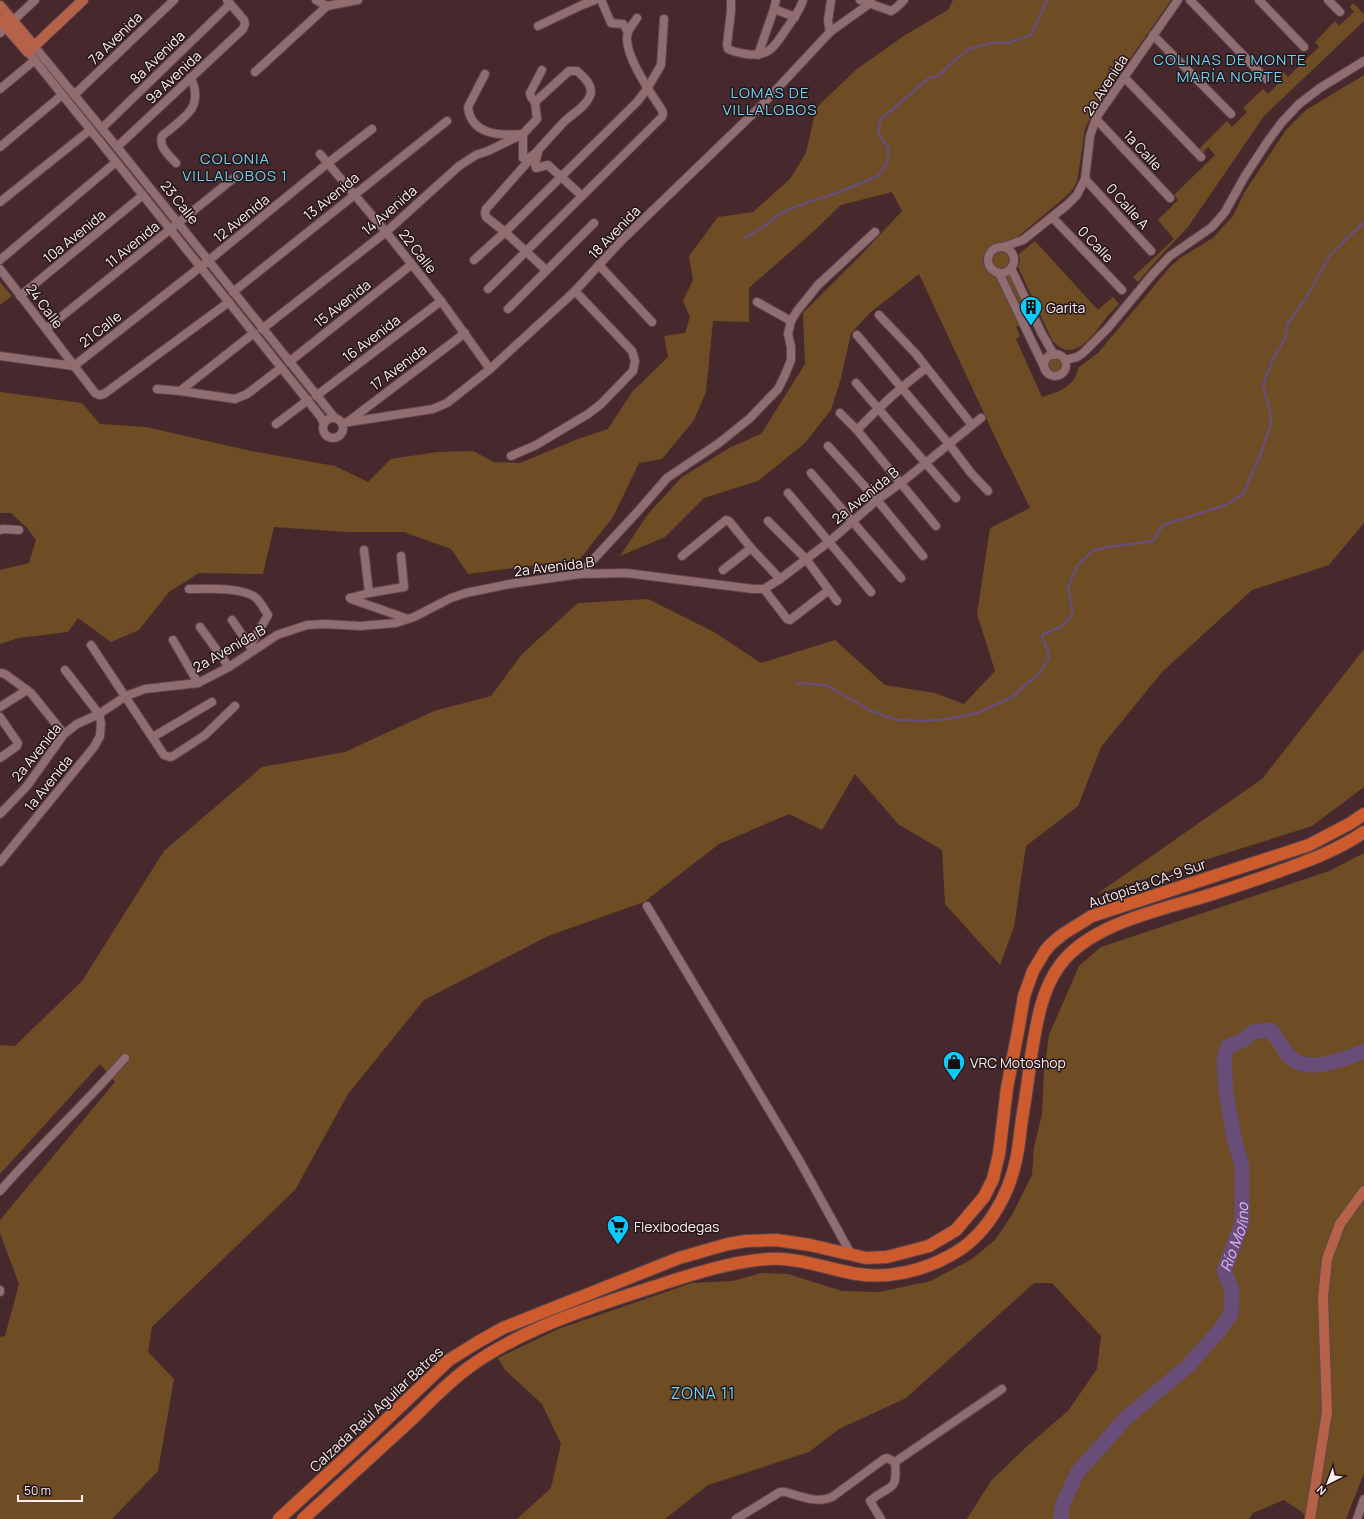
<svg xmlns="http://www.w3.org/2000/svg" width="1364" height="1519" font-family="Manrope,sans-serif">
  <rect width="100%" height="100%" fill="#47292d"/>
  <g fill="#6e4d25">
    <path d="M 953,0 L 1171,0 L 1093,112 L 1085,129 L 1077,182 L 1070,193 L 1009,244 L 997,242 C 985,247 977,261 988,272 C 992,275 996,276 998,280 C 1007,294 1012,310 1019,325 L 1016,327 L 1020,336 L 1016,339 L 1042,397 C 1058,392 1075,387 1078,368 L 1098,353 L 1170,267 L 1180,258 L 1213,238 L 1233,216 L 1244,193 L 1286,130 L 1306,110 L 1364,75 L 1364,523 L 1329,565 L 1252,590 L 1162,672 L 1101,747 L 1078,806 L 1026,846 L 1014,927 L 1000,965 L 945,904 L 942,850 L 898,824 L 855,774 L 822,830 L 789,814 L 719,844 L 644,902 L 548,936 L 424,1000 L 348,1094 L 295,1190 L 152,1327 L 148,1352 L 174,1379 L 158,1471 L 112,1519 L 0,1519 L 0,1337 L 5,1336 L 19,1284 L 0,1233 L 0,1220 L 115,1082 L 100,1064 L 0,1174 L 0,1045 L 15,1046 L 82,981 L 164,851 L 262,767 L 345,752 L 434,711 L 491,696 L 522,654 L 578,603 L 648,599 L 714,632 L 761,663 L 835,640 L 885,685 L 935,693 L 964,704 L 995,671 L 977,614 L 990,528 L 1030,508 L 1011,469 L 1003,454 L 919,274 L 871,312 L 851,333 L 841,378 L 831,410 L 805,443 L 758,481 L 704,498 L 665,537 L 620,556 L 648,514 L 682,477 L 731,447 L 761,434 L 805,364 L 803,313 L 861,255 L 902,211 L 892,192 L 841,205 L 814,231 L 749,288 L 749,322 L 713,321 L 706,392 L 694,420 L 662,459 L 639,463 L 613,517 L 580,559 L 468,574 L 451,549 L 404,532 L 347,532 L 274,527 L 263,574 L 199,573 L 169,592 L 139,630 L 111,642 L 78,618 L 68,632 L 18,638 L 0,644 L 0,570 L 29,563 L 36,540 L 27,528 L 11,513 L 0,513 L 0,392 L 82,403 L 100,424 L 146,427 L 251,451 L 335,466 L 368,482 L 391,459 L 437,452 L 473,451 L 494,462 L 520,463 L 578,439 L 608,429 L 632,392 L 668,357 L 664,336 L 685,333 L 690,317 L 683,301 L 693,280 L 689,256 L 718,217 L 753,212 L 790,179 L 806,153 L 816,108 L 857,69 L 905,35 L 948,10 Z"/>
    <path d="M 1353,3 L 1364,14 L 1364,21 L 1264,116 L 1188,227 L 1163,253 L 1138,282 L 1133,277 L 1174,239 L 1158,220 L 1178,200 L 1174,195 L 1215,155 L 1208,147 L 1203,153 L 1199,149 L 1227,121 L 1232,127 L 1247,112 L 1243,108 L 1263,89 L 1268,94 L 1283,79 L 1279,74 L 1283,71 L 1288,77 L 1319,47 L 1315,42 L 1335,21 L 1339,26 L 1354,12 L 1350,7 Z"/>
    <path d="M 1035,241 L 1098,310 L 1113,297 L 1119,304 C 1115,308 1110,313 1106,318 C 1093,335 1074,366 1052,340 L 1018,267 L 1020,260 L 1019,254 Z"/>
    <circle cx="1001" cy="260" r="8"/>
    <path d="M 1011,275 L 1032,321 L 1027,323 L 1007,280 L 1007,277 Z"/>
    <path d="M 0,282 L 12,296 L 0,305 Z"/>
    <circle cx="1056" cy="365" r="8"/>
    <path d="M 1364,649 L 1364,787 L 1312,826 L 1097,894 L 1262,779 Z"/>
    <path d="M 1364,853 L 1364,1473 L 1346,1519 L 1306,1519 L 1303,1513 L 1284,1500 L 1253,1513 L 1249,1519 L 967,1519 L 991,1481 L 1025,1448 L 1068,1411 L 1097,1369 L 1101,1336 L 1052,1283 L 1034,1283 L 906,1398 L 839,1429 L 809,1452 L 708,1485 L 665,1519 L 517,1519 L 551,1488 L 561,1444 L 542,1404 L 505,1370 L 498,1358 L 558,1329 L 692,1283 L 733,1281 L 761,1273 L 788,1274 L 842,1291 L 879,1292 L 931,1281 L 972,1259 L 995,1240 L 1012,1215 L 1032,1175 L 1034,1147 L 1042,1114 L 1044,1072 L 1049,1035 L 1079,966 L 1101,947 L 1329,871 Z"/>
  </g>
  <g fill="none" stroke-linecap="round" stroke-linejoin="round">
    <g stroke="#674d78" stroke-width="2.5">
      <path d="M 745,238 L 766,225 L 781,213 L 805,203 L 834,194 L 878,176 L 887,163 L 888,148 L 878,133 L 880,120 L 930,77 L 938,76 L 955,60 L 969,49 L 991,43 L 1008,43 L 1031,35 L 1046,2 L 1048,0"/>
      <path d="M 797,683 L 826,685 L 871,711 L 897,720 L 925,721 L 948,719 L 978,713 L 1014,696 L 1025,685 L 1040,673 L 1049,657 L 1042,635 L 1061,627 L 1073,614 L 1068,587 L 1077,566 L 1093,551 L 1108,547 L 1153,541 L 1163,525 L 1226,505 L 1243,494 L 1259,458 L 1271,424 L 1270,412 L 1263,385 L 1272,361 L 1285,338 L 1288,323 L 1305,300 L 1330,255 L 1364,222"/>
    </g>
    <path stroke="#674d78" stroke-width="15" id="s1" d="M 1061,1519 L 1062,1506 L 1077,1473 L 1126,1418 L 1188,1366 L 1218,1332 L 1231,1314 L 1232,1290 L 1224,1271 L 1242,1223 L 1242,1166 L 1234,1138 L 1226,1094 L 1224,1058 L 1228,1046 L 1242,1041 L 1253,1032 L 1270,1030 C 1278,1037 1281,1047 1288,1055 C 1307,1076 1341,1059 1364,1052"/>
    <g stroke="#5f464a" stroke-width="10">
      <g id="minor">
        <path d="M 316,0 L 327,6"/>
        <path d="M 601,0 L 611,23 L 623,24 L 628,32"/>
        <path d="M 731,0 L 731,11 L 727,45 L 728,49 C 734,52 740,53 746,54 C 772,58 776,43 789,25 C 795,16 800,10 803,0"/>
        <path d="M 860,0 L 891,11 L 896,8 L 904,0"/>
        <path d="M 1190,0 L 1266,79"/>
        <path d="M 1259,0 L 1304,47"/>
        <path d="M 1328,0 L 1340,12"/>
        <path d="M 774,9 L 795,17"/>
        <path d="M 538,26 L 582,5 L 595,0"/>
        <path d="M 830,32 L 828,21 L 831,0"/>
        <path d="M 0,33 L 35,0"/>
        <path d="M 1153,35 L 1231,114"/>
        <path d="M 34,46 L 117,147 L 335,418"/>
        <path d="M 28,52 L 320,416 L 324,423"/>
        <path d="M 758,55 L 774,9 L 776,0"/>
        <path d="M 255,72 L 327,6 L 358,0"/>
        <path d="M 485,74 L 468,107 C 471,135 500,136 523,134 L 523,158 L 528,158 L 538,152 L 535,164 L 536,168 L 548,165 L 582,196"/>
        <path d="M 1124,77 L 1201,157"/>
        <path d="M 0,89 L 35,60"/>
        <path d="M 74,95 L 174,0"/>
        <path d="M 535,102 L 569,71 L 577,71 C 584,77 594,86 590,96 C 585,108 570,115 562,124 C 536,152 511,181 486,209 L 485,213 L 486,217 L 505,232 L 546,270"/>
        <path d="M 1096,119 L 1170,198"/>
        <path d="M 102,128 L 230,4"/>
        <path d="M 0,147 L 62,95"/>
        <path d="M 117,147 L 243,29 L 245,24 L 244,20 L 227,0"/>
        <path d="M 320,154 L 386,232 L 441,301 L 490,369"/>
        <path d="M 176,163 C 170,156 158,147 162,136 C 169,130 188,116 192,108 C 197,99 196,86 190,78"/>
        <path d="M 1085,179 L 1151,251"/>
        <path d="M 0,202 L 90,130"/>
        <path d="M 1052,217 L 1122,290"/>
        <path d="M 1003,247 L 1023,240 L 1067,205 L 1077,195 L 1085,179 L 1090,136 L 1094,124 L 1098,115 L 1178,0"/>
        <circle cx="1001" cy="260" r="13"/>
        <path d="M 0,260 L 116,162"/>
        <path d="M 474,260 L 505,232 L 637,102 L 647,89 L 661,65 L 664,19"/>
        <path d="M 599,265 L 652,322"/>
        <path d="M 1011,268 L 1041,332 L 1054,355"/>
        <path d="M 0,269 L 95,393 L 99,395 L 104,394 L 229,302"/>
        <path d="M 999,273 L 1046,371"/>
        <path d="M 488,289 L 662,117 L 663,113 L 662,110 C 651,94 621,51 628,32 C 630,27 634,23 637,18"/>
        <path d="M 233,292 L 447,121"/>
        <path d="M 20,296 L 143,195"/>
        <path d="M 757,302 L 791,321"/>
        <path d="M 508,309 L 594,223"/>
        <path d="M 879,315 L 916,354 L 972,425"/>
        <path d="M 46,329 L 234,178"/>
        <path d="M 262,329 L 386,232 L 459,166 L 476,155 L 488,151 L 523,134 L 537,119 L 535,102 L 531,97 L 530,93 L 542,70"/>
        <path d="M 857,335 L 949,444 L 971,473 L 988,491"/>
        <circle cx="1055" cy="365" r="11"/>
        <path d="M 0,356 L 74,366 L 208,261 L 328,163 L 372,129"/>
        <path d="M 1065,360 L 1077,357 L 1083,353 L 1108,328 L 1152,275 L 1170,256 L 1212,227 L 1225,212 L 1245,176 L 1268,141 L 1282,122 L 1299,104 L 1320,88 L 1364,61"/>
        <path d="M 289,362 L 411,265"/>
        <path d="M 856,383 L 956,498"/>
        <path d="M 157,389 L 180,391 L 235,399 L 247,394 L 281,368"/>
        <path d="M 180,391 L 254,333"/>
        <path d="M 316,396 L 441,301"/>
        <path d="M 840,413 L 857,430 L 936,526"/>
        <circle cx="333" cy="428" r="10"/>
        <path d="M 349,421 L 465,333"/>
        <path d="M 343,423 L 433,409 L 447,403 L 490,369 L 561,304 L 575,291 L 621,241 L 760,107 L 830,32 L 869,4 L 871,0"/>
        <path d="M 276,424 L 308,400"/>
        <path d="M 857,430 C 879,407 901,387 926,368"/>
        <path d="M 828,446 L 877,500 L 923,556"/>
        <path d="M 511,456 L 536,445 L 588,414 L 601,404 L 633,371 L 635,361 L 632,351 L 575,291"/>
        <path d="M 811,473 L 901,578"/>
        <path d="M 788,493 L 871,592"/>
        <path d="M 768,521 L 806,559 L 837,601"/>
        <path d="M 0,530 L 3,529 L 19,530"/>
        <path d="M 364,550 L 369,593"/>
        <path d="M 682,556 L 726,520 L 729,521 L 751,548 L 780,579"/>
        <path d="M 723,570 L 751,548"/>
        <path d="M 580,574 L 640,509 L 667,478 L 719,443 L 749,419 L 778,389 L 785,375 L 791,360 L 791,347 L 788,334 L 791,321 L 797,311 L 818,285 L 875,232"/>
        <path d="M 189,589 C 207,589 241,587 255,597 C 261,602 264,609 268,615 L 250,646"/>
        <path d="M 764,589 L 787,619 L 790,620 L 829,590"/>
        <path d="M 350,598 L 369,593 L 404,587 L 401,556"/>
        <path d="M 350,598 L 351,599 L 408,619"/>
        <path d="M 232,620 L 252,649"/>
        <path d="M 200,627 L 229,667"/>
        <path d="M 173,640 L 198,683"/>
        <path d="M 91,645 L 164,755 L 170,757 L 173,756 L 205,735 L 235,706"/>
        <path d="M 0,673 L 5,674 L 31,693 L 64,734"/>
        <path d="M 0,707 L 27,690"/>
        <path d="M 0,717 L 18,743 L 17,746 L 0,758"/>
        <path d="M 153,737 L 212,702"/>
        <path d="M 0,814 L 27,786 L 64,734 L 77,724 L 99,714 L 126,696 L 145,689 L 198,683 L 229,667 L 277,635 L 307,625 L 325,624 L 360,626 L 396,623 L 414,617 L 451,598 L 466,593 L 510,584 L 580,574 L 626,573 L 753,589 L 764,589 L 780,579 L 830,541 L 877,500 L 901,483 L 981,418"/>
        <path d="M 0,862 L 94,747 L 100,736 L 101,723 L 99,714 L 65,670"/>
        <path d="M 647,906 L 798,1158 L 851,1254"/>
        <path d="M 0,1191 C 40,1145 85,1104 125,1058"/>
        <path d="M 0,1290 L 0,1292"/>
        <path d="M 895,1462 L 1002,1389"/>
        <path d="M 736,1519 L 780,1492 L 785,1492 C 800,1496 817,1504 832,1497 L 884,1459 L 887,1458 L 895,1462"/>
        <path d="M 881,1519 L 870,1501 C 890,1483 898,1494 895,1462"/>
        <path d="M 1357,1519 L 1364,1499"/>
      </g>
    </g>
    <g stroke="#5f464a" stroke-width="12">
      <g id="major">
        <path d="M 0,6 L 34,46"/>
        <path d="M 0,20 L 28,52 L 83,0"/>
        <path d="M 1310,1519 L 1327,1412 L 1323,1297 L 1327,1259 L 1340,1224 L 1364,1191"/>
      </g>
    </g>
    <g stroke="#5f464a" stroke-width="14">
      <g id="highway">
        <path d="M 279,1519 L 366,1439 L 449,1360 L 478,1342 L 503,1328 L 679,1258 L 728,1244 L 746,1241 L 776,1240 L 810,1245 L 866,1258 L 887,1257 L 929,1246 L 956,1230 L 984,1197 L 993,1179 L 999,1154 L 1007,1088 L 1019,1026 L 1024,996 L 1033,971 L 1045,951 L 1051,944 L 1063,934 L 1092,916 L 1309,845 L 1351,823 L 1364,814"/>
        <path d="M 303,1519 C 339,1486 375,1453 411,1420 C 430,1402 447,1383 468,1368 C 521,1329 591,1307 653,1287 C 690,1275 728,1262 768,1259 C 798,1257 827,1269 857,1274 C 888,1279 923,1271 951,1255 C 985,1237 1008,1198 1016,1160 C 1019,1147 1020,1133 1022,1119 C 1026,1096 1029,1073 1032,1050 C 1037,1021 1042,989 1060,965 C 1091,923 1162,910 1209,895 C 1229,889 1249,882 1269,875 C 1302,863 1335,852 1364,832"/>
      </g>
    </g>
    <use href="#minor" stroke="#906d71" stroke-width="8"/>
    <use href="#major" stroke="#b56249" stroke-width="10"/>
    <use href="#highway" stroke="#cd5b2e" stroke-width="12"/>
  </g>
  <defs>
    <g id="building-pin" transform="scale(1.15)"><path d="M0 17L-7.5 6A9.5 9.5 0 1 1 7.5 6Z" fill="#0ccafa" stroke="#241618"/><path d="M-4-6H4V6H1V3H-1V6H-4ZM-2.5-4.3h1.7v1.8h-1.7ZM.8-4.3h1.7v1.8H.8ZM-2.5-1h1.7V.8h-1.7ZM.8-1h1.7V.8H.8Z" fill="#111"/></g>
    <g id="shop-pin" transform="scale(1.15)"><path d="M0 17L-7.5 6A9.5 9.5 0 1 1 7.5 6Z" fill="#0ccafa" stroke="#241618"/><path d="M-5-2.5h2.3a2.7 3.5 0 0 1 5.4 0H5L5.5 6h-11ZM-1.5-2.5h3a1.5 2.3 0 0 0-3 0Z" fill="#111"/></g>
    <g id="supermarket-pin" transform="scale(1.15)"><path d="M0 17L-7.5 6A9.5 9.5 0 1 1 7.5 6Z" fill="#0ccafa" stroke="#241618"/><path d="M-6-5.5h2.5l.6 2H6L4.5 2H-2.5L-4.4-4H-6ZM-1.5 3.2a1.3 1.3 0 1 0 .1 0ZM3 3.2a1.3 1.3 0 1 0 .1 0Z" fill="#111"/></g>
  </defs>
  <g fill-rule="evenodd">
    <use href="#building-pin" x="1031" y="307"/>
    <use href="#shop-pin" x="954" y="1062"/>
    <use href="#supermarket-pin" x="618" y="1226"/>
  </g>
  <g text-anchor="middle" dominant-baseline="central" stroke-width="3" stroke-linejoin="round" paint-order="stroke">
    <g font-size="14" fill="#ffeff0" stroke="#241618">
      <text transform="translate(115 38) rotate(-44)">7a Avenida</text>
      <text transform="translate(157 57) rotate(-44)">8a Avenida</text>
      <text transform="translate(173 77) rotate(-43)">9a Avenida</text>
      <text transform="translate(1105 85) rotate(-57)">2a Avenida</text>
      <text transform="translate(1143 150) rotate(47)">1a Calle</text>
      <text transform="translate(331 196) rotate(-39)">13 Avenida</text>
      <text transform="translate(180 202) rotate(51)">23 Calle</text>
      <text transform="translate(1128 206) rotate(48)">0 Calle A</text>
      <text transform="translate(389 210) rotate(-41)">14 Avenida</text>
      <text transform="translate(241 218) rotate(-39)">12 Avenida</text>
      <text transform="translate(614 232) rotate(-46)">18 Avenida</text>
      <text transform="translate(74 236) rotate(-39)">10a Avenida</text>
      <text transform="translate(132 244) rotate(-39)">11 Avenida</text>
      <text transform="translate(1096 244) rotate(46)">0 Calle</text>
      <text transform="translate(418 251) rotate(52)">22 Calle</text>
      <text transform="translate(342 303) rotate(-38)">15 Avenida</text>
      <text transform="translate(45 306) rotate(53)">24 Calle</text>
      <text transform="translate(100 329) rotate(-38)">21 Calle</text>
      <text transform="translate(371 338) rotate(-37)">16 Avenida</text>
      <text transform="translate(398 367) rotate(-37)">17 Avenida</text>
      <text transform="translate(865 495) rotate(-39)">2a Avenida B</text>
      <text transform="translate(554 566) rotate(-7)">2a Avenida B</text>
      <text transform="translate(229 648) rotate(-30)">2a Avenida B</text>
      <text transform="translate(36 752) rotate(-51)">2a Avenida</text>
      <text transform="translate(48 783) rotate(-51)">1a Avenida</text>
      <text transform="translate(1147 883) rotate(-19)">Autopista CA-9 Sur</text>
      <text transform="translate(376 1409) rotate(-43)">Calzada Raúl Aguilar Batres</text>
    </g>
    <g font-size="14" fill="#ffeff0" stroke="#241618" text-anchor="start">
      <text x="1046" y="307">Garita</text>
      <text x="970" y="1062">VRC Motoshop</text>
      <text x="634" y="1226">Flexibodegas</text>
    </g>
    <g font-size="15" letter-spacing="1" fill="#73d1f2" stroke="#241618">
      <text x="1230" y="59">COLINAS DE MONTE<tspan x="1230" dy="17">MARÍA NORTE</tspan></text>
      <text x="770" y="92">LOMAS DE<tspan x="770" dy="17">VILLALOBOS</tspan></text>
      <text x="235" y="158">COLONIA<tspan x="235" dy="17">VILLALOBOS 1</tspan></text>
    </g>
    <g font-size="15" font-style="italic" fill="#e1b7fc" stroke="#241618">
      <text stroke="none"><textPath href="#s1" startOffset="352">Río Molino</textPath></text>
    </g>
    <g font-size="16" letter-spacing="1" fill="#73d1f2" stroke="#241618">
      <text x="703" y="1393">ZONA 11</text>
    </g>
  </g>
  <g transform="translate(1328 1483) rotate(222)" stroke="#241618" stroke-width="3" paint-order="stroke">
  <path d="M0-3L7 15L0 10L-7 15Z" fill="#ffeff0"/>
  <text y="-6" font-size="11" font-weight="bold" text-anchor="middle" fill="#ffeff0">N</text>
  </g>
  <path d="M18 1495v6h64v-6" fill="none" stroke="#ffeff0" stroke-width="2"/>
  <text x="24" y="1495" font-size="12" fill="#ffeff0" stroke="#241618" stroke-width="3" paint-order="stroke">50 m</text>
</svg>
